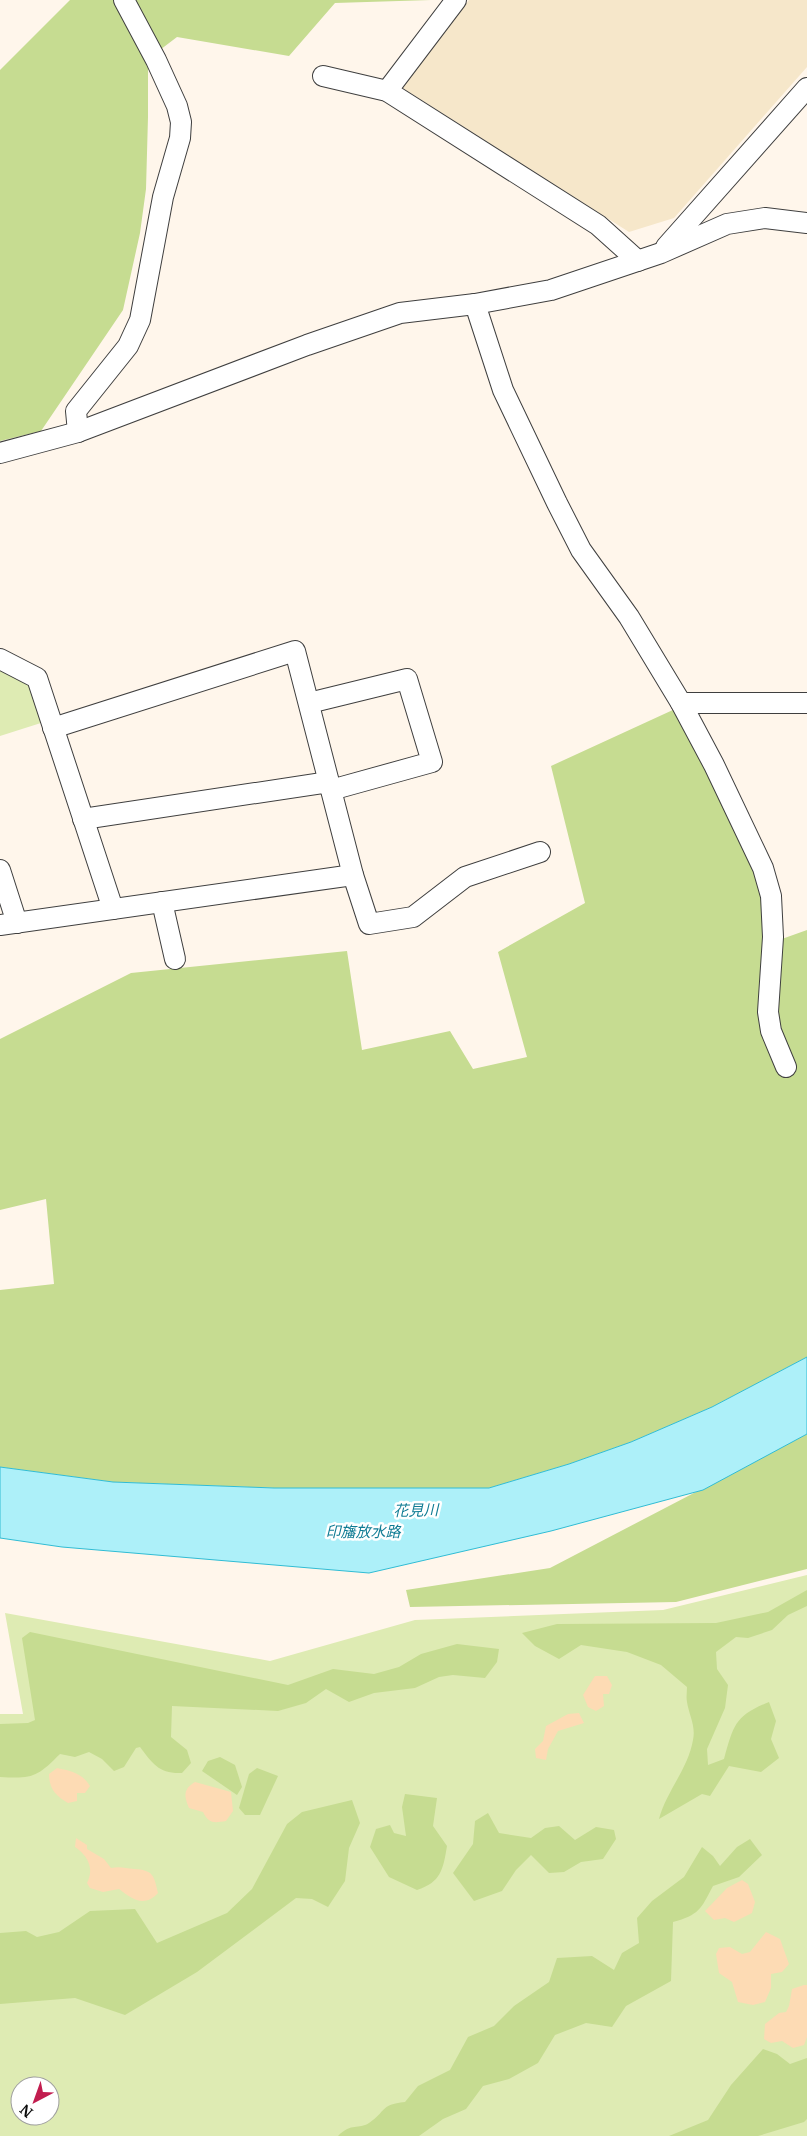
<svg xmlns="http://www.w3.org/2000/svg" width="807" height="2136" font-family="Merriweather,'Noto Sans JP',serif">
  <rect width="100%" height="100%" fill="#fff6eb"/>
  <path fill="#f6e7ca" d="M 469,0 L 807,0 L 807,67 L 674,218 L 629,232 L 401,87 Z"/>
  <g fill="#deebb3" fill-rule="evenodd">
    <path d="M 0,668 L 32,684 L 44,722 L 0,736 Z"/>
    <path d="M 807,1575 L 807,2136 L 0,2136 L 0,1714 L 23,1714 L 5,1613 L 270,1661 L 415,1620 L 663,1610 ZM 20,2086 L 50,2086 L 50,2116 L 20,2116 Z"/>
  </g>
  <g fill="#c6dc91">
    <path d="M 70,0 L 431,0 L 335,3 L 289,56 L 177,37 L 148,59 L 148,117 L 146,189 L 140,233 L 123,310 L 41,431 L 0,441 L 0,70 Z"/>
    <path d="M 675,709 L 750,835 L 779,940 L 807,930 L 807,1357 L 712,1407 L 631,1442 L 569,1464 L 489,1488 L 274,1488 L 113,1482 L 0,1467 L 0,1290 L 54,1284 L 46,1199 L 0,1210 L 0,1039 L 131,973 L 347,951 L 362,1050 L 450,1031 L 473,1069 L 527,1057 L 498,952 L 585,903 L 551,766 Z"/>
    <path d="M 807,1434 L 807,1569 L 676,1602 L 410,1607 L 406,1590 L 550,1568 Z"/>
    <path d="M 807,1590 L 807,1606 L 788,1615 L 772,1630 L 748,1638 L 736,1637 L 716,1652 L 717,1669 L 728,1685 L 725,1708 L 707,1749 L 708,1765 L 724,1759 C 734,1724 735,1716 769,1702 L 776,1721 L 771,1739 L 779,1758 L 761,1772 L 729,1766 L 710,1796 L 702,1794 L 659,1819 C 666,1792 688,1769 693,1740 C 696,1726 689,1715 687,1702 C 686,1697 687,1692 687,1687 L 661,1665 L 627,1652 L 581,1645 L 559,1659 L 535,1646 L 522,1633 L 557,1624 L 716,1623 L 768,1612 Z"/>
    <path d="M 30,1632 L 288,1685 L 333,1669 L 374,1674 L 399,1667 L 421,1654 L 457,1644 L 499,1649 L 497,1662 L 485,1678 L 453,1675 L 439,1677 L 415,1688 L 374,1693 L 349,1702 L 326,1689 L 306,1703 L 278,1711 L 172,1706 L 171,1737 L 187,1750 L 191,1763 L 182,1773 C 159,1774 153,1764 140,1747 L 136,1748 L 124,1767 L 114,1771 L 102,1759 L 89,1752 L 75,1757 L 60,1754 C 37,1777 33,1779 0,1777 L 0,1724 L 28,1723 L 35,1720 L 22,1638 Z"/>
    <path d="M 220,1757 L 235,1765 L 242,1787 L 237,1795 L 202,1771 L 208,1761 Z"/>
    <path d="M 257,1768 L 278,1776 L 260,1815 L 245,1815 L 239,1808 L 249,1774 Z"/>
    <path d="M 405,1794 L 437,1798 L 433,1826 L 447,1846 C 443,1870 441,1882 417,1890 L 389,1877 L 370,1847 L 376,1829 L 390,1825 L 394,1833 L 406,1836 L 402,1807 Z"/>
    <path d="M 352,1800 L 360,1823 L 349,1848 L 345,1881 L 328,1907 L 312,1899 L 296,1898 L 197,1972 L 125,2015 L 75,1998 L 0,2004 L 0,1933 L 26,1931 L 37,1937 L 59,1932 L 90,1911 L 135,1909 L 157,1943 L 227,1913 L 252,1889 L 287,1824 L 302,1812 Z"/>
    <path d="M 488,1813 L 499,1833 L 531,1838 L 545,1828 L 559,1826 L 575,1840 L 596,1827 L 614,1830 L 616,1839 L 603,1859 L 581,1862 L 564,1872 L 549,1873 L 531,1855 L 516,1870 L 502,1891 L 474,1901 L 453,1873 L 473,1844 L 475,1821 Z"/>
    <path d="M 750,1839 L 762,1855 L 739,1877 L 713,1886 C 701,1909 699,1915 673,1922 L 671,1981 L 626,2006 L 612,2027 L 586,2023 L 555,2035 L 538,2063 L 509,2079 L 483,2086 L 466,2109 L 443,2119 L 419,2136 L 338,2136 C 352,2122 358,2130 369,2123 C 387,2111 379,2105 405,2102 L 418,2086 L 450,2070 L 468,2037 L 494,2026 L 514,2006 L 549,1982 L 557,1958 L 592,1956 L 614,1970 L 622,1953 L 639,1943 L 637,1918 L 652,1901 L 684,1877 L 702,1847 L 713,1856 L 720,1866 L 737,1847 Z"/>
    <path d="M 763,2049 L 777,2054 L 790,2064 L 807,2058 L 807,2119 L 804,2122 L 758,2136 L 669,2136 L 708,2120 L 731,2085 Z"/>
  </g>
  <g fill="#fddbb4">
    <path d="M 595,1676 L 607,1676 L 612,1685 L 609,1694 L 603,1694 L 604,1706 L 596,1711 L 588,1707 L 583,1695 Z"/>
    <path d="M 579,1713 L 584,1723 L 558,1731 L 548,1749 L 546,1760 L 536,1758 L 535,1749 L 543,1741 L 546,1726 L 568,1714 Z"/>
    <path d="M 57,1768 C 71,1771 82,1773 90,1786 L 85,1793 L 77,1793 L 77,1801 L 68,1803 C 56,1796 49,1789 49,1774 Z"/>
    <path d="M 195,1782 L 231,1792 L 233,1811 L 226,1821 C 214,1823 209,1824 203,1812 L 189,1808 C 184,1796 183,1789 195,1782 Z"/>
    <path d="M 76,1838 L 87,1845 L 87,1849 L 104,1859 L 111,1868 C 120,1866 125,1868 134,1869 C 153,1870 154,1875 158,1893 C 144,1908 132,1899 119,1889 L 103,1892 L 90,1888 L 87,1883 C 95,1868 87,1855 75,1847 Z"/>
    <path d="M 742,1880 L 748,1884 L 755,1902 L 752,1913 L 734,1922 L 725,1918 L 714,1920 L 705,1911 L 727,1888 Z"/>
    <path d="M 766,1932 L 780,1939 L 789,1964 L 782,1972 L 771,1974 L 771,1988 L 765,2002 L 753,2005 L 738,2002 L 732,1982 L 719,1973 L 716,1954 L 719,1948 L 730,1947 L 742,1954 L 750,1952 Z"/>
    <path d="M 804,1985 L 807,1985 L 807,2037 L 804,2045 L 793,2048 L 782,2041 L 771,2043 L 764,2039 L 765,2024 L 779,2013 L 786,2012 L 789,2006 L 792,1989 Z"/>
  </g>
  <path fill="#adf0f9" stroke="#30bcd4" d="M 807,1357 L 807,1434 L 703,1490 L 551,1531 L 369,1573 L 62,1547 L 0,1538 L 0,1467 L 113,1482 L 274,1488 L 489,1488 L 569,1464 L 631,1442 L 712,1407 Z"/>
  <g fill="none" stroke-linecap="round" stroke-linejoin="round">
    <g stroke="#3f3f3f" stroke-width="22">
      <g id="minor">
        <path d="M 323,76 L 387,91 L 598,225 L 638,261"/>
        <path d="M 387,91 L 456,0"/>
        <path d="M 666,247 L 807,88"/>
        <path d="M 475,304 L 503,390 L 557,503 L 581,550 L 629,617 L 681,703 L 714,765 L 763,868 L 771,896 L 773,937 L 768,1012 L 771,1031 L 786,1067"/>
        <path d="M 78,432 L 76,411 L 128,346 L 140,320 L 163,197 L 180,138 L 181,122 L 177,106 L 156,60 L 124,0"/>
        <path d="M 0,453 L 78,432 L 307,345 L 400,313 L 475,304 L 551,290 L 661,253 L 727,224 L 765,218 L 807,223"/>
        <path d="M 0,659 L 37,678 L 113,909"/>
        <path d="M 309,703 L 407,679 L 432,762 L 331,790"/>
        <path d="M 681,703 L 807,703"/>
        <path d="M 53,728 L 295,651 L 353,875 L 369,924 L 413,917 L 465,877 L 540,852"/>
        <path d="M 83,819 L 329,782"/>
        <path d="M 0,870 L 17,923"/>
        <path d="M 162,902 L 175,959"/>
        <path d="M 0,925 L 353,875"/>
      </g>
    </g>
    <use href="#minor" stroke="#fff" stroke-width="20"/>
  </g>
  <g text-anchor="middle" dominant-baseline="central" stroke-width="5" stroke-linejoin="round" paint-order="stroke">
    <g font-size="15" font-style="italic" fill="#107c94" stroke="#fff">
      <text transform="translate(416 1510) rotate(-1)">花見川</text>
      <text x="363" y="1531">印旛放水路</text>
    </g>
  </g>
  <g transform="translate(35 2101) rotate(221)"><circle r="24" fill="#ffffff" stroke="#9e9e9e"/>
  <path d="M0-4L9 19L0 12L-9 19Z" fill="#c21d4f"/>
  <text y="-8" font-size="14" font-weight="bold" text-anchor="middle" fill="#0c0c0c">N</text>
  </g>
</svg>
